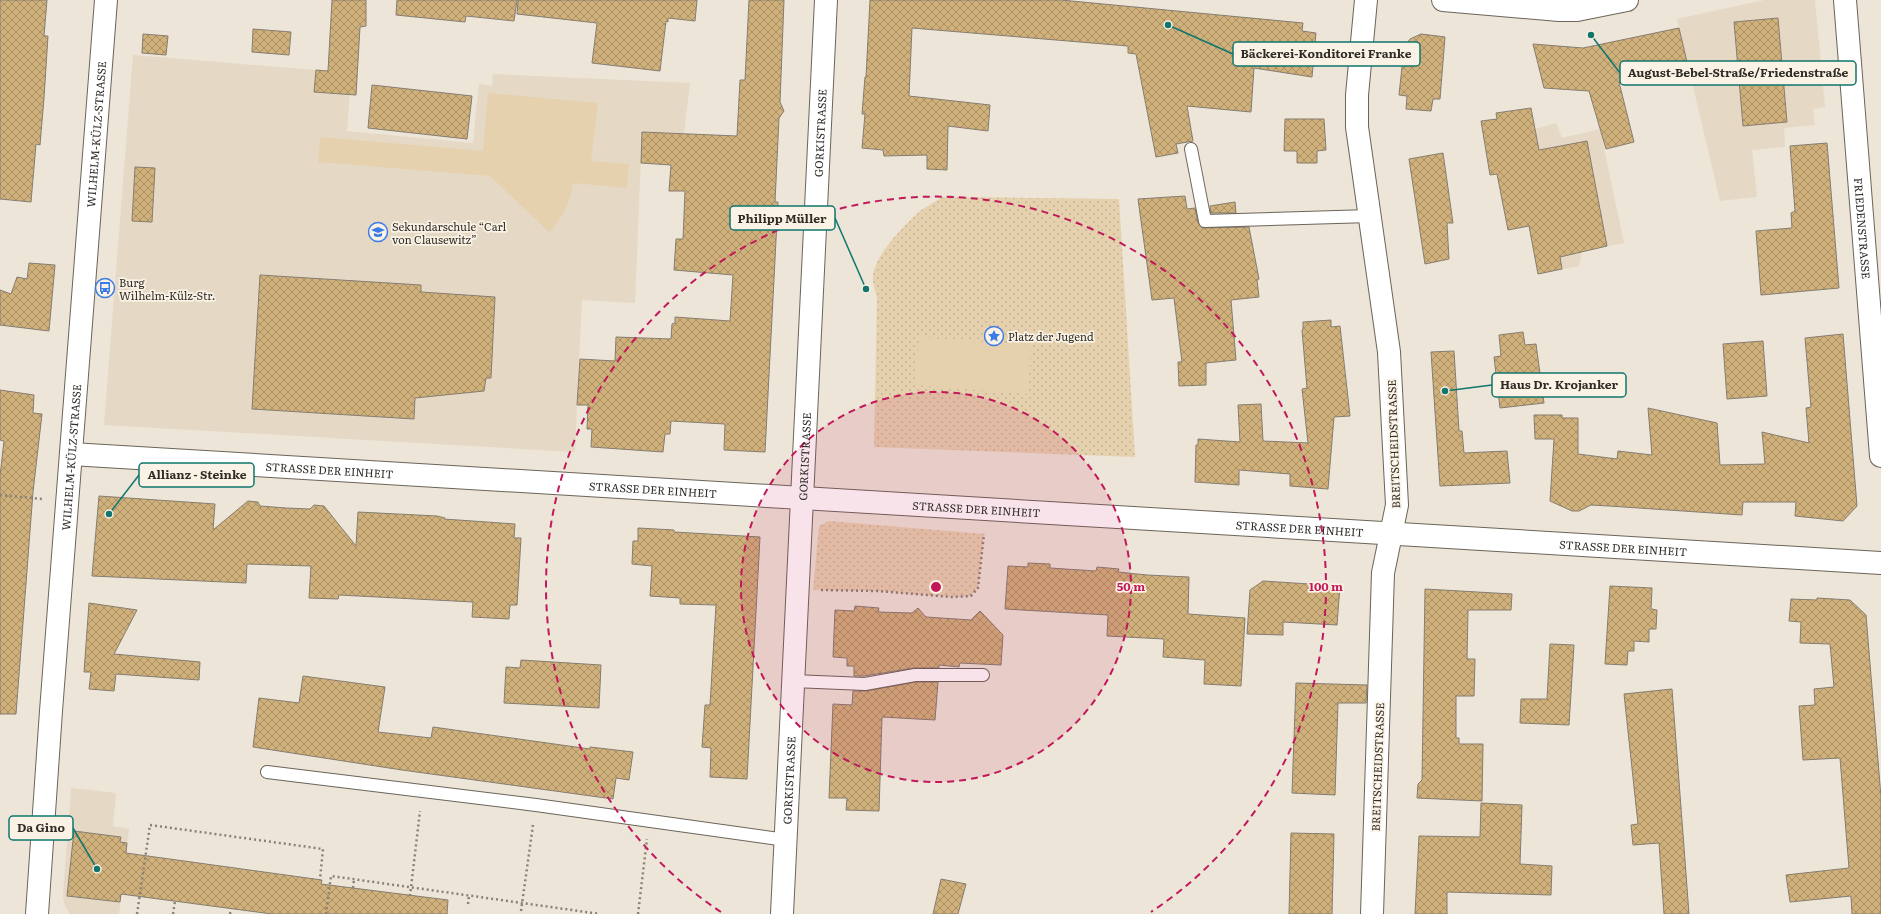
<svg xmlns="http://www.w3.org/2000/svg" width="1881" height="914" font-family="Literata,serif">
  <defs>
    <pattern id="green-dots" width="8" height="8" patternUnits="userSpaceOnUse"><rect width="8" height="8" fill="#e6d1ae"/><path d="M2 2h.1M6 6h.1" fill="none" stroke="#c6b496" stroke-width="1.8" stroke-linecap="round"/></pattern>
    <pattern id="building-cross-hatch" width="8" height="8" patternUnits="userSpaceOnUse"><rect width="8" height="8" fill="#d1b17b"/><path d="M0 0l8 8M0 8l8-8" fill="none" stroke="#aa9065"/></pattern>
  </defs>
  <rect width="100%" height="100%" fill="#ede5d7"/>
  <g fill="#e5d9c5">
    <path d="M 1764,0 L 1815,0 L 1825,107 L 1813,109 L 1815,125 L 1784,128 L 1785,147 L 1752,150 L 1757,197 L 1720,201 L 1677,19 Z"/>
    <path d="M 133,55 L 351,73 L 347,131 L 473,143 L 479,84 L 492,86 L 493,74 L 690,83 L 684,133 L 642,132 L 635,303 L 582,300 L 575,452 L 104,425 Z"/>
    <path d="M 1556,123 L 1562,138 L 1600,129 L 1624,243 L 1582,251 L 1579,266 L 1538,274 L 1510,132 L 1535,129 Z"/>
    <path d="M 71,788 L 116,793 L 113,826 L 129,829 L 119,914 L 70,914 L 64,904 L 63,895 Z"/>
  </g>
  <g fill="url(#green-dots)">
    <path d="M 943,197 L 1119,199 L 1135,457 L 874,447 L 877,299 C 876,292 872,282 873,275 C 876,254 904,225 920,211 C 927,206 936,201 943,197 Z"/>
    <path d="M 829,521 L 984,534 L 978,588 L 971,596 L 951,597 L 878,591 L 813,590 L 819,526 Z"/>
  </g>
  <g fill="#e6d1ae">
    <path d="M 488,93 L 598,103 L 591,161 L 629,164 L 627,188 L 573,183 C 570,203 563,218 549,232 L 490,176 L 318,162 L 320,137 L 483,151 Z"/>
    <path d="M 919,337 L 1031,346 L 1028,394 L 915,385 Z"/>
  </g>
  <g fill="url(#building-cross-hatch)" stroke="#857d71">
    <path d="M 0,0 L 47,0 L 44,36 L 48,36 L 44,98 L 40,145 L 36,144 L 31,202 L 0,199 Z"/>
    <path d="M 332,0 L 366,0 L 366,26 L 360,27 L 356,95 L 314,92 L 316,70 L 328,71 Z"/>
    <path d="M 397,0 L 517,0 L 514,21 L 466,16 L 465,22 L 396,15 Z"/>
    <path d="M 518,0 L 697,0 L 695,21 L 668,18 L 668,22 L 666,21 L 660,71 L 592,63 L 597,23 L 517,14 Z"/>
    <path d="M 749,0 L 784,0 L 780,102 L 784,111 L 779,118 L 775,202 L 778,202 L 765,452 L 724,450 L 725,424 L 671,421 L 670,434 L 665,434 L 663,452 L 591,447 L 592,429 L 587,429 L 588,405 L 577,405 L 580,359 L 615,361 L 616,337 L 671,339 L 672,324 L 675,323 L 675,317 L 730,321 L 733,275 L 674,270 L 676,239 L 683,239 L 685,191 L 669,191 L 671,165 L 641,163 L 642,132 L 737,136 L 740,80 L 745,80 Z"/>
    <path d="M 870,0 L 1061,0 L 1303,23 L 1302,31 L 1316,33 L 1312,77 L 1254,68 L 1251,112 L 1187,106 L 1193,141 L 1176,144 L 1178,153 L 1156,157 L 1136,54 L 1128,53 L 1128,46 L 912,28 L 909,96 L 990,105 L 988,131 L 948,126 L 947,170 L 927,169 L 927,155 L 884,156 L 883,150 L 862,148 L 865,114 L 862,114 L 865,77 L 866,77 Z"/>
    <path d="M 1778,18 L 1787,122 L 1743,126 L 1734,22 Z"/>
    <path d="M 1679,28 L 1688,66 L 1619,82 L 1634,142 L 1606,149 L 1589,91 L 1544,88 L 1533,44 L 1583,48 Z"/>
    <path d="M 253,29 L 291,32 L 289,55 L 252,52 Z"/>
    <path d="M 143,34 L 168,36 L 166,55 L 142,53 Z"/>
    <path d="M 1421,34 L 1445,37 L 1440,99 L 1433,99 L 1431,111 L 1406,109 L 1407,96 L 1399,95 L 1404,48 L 1410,39 Z"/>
    <path d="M 372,85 L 472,96 L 467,139 L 368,128 Z"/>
    <path d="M 1531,108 L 1539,150 L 1587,141 L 1607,246 L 1560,257 L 1562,269 L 1538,274 L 1529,226 L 1508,230 L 1497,174 L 1490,175 L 1481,121 L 1497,119 L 1496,113 Z"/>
    <path d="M 1285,119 L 1324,119 L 1326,150 L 1317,151 L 1317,163 L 1297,163 L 1297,151 L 1284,151 Z"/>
    <path d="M 1827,143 L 1839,288 L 1761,295 L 1756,231 L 1792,228 L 1791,213 L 1795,211 L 1790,146 Z"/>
    <path d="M 1443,153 L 1453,223 L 1447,223 L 1449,259 L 1425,264 L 1409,159 Z"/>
    <path d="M 135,167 L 155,168 L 152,222 L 132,221 Z"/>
    <path d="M 1185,196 L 1187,209 L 1195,208 L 1198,223 L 1202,228 L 1249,227 L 1259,279 L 1257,280 L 1259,297 L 1231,300 L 1236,360 L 1206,363 L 1206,385 L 1179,386 L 1178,362 L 1182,362 L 1174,298 L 1152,300 L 1138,199 Z"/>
    <path d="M 1235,202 L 1236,213 L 1211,213 L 1210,206 Z"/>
    <path d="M 29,263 L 55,265 L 49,331 L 0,325 L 0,290 L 11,294 L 17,277 L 27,279 Z"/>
    <path d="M 260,275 L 421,285 L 421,292 L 495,297 L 491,378 L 486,378 L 484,391 L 415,398 L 414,419 L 252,409 Z"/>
    <path d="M 1331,320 L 1331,327 L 1340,326 L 1350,416 L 1334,417 L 1328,489 L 1290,486 L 1290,474 L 1239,470 L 1239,485 L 1195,482 L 1196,445 L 1198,445 L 1198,439 L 1240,442 L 1238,405 L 1261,404 L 1263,441 L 1308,443 L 1302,389 L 1307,388 L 1302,330 L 1303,329 L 1303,322 Z"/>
    <path d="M 1523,332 L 1525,345 L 1536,344 L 1544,403 L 1500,408 L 1494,357 L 1501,356 L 1499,335 Z"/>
    <path d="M 1843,334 L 1857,506 L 1843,521 L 1795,516 L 1796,502 L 1743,502 L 1742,515 L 1609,506 L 1591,505 L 1579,511 L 1572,511 L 1550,501 L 1554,439 L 1535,439 L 1534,415 L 1562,415 L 1562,418 L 1578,418 L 1578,454 L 1617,459 L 1618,451 L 1652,455 L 1648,408 L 1717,423 L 1720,465 L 1765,464 L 1762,432 L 1809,443 L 1806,408 L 1811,407 L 1805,338 Z"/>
    <path d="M 1763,341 L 1767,396 L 1727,399 L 1723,344 Z"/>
    <path d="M 1454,351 L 1459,431 L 1462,431 L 1464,453 L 1507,451 L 1510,483 L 1440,486 L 1431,352 Z"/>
    <path d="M 0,390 L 34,395 L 33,413 L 42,414 L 33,492 L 16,714 L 0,714 L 0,476 L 4,441 L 0,440 Z"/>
    <path d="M 99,496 L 215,504 L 213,530 L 248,501 L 258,502 L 260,506 L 286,508 L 310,509 L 314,505 L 324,506 L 356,546 L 358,512 L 437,516 L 445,518 L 444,519 L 515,524 L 514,538 L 521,538 L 517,605 L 510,605 L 509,619 L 472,617 L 473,602 L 339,595 L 338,599 L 309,598 L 311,566 L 247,564 L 246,583 L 92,576 Z"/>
    <path d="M 638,528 L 674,530 L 674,532 L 760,537 L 747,779 L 710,777 L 711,748 L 702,747 L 705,705 L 710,705 L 716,605 L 680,604 L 680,598 L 650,596 L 652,566 L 632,564 L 633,541 L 638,541 Z"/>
    <path d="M 1028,563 L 1050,564 L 1050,568 L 1096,571 L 1097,567 L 1119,569 L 1118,572 L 1147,575 L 1189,577 L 1188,614 L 1245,618 L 1241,686 L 1204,684 L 1205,660 L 1163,657 L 1164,639 L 1107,636 L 1108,615 L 1005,609 L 1008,566 L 1028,567 Z"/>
    <path d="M 1263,581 L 1340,586 L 1337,625 L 1283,622 L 1283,635 L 1247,634 L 1250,590 Z"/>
    <path d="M 1610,586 L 1652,588 L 1651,609 L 1657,610 L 1656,629 L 1649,629 L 1649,642 L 1634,641 L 1634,651 L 1628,651 L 1627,665 L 1605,664 Z"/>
    <path d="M 1425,589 L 1512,594 L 1511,610 L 1468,610 L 1467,659 L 1475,659 L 1474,696 L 1456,696 L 1456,738 L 1459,738 L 1459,744 L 1483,744 L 1482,801 L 1417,798 L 1418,784 L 1422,780 Z"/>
    <path d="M 1817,598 L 1850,600 L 1866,615 L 1881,797 L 1881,914 L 1852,914 L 1851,896 L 1790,902 L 1786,875 L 1849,868 L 1840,758 L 1803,760 L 1799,706 L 1815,705 L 1814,689 L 1834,687 L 1830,644 L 1800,643 L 1801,622 L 1789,621 L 1791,599 L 1817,600 Z"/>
    <path d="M 89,603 L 137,610 L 114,654 L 200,662 L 199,680 L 116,674 L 114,691 L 89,689 L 91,672 L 84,672 Z"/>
    <path d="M 855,606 L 879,608 L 878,612 L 912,613 L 918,608 L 926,617 L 971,620 L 980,611 L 1003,635 L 1001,665 L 960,663 L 959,667 L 939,665 L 939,668 L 914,668 L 864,676 L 854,676 L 854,666 L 847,666 L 847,658 L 833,657 L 835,610 L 854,611 Z"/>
    <path d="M 1550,644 L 1574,645 L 1569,725 L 1520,723 L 1521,699 L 1547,699 Z"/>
    <path d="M 521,660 L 601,665 L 599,708 L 504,703 L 506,667 L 520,668 Z"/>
    <path d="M 303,676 L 385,687 L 378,732 L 431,738 L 433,727 L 590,749 L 590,747 L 633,752 L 629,780 L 616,778 L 613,799 L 402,770 L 253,747 L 259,698 L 299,703 Z"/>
    <path d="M 916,682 L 938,682 L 935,720 L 882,717 L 879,811 L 846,810 L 847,798 L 829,798 L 833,704 L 852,705 L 853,691 L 866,691 Z"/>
    <path d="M 1296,683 L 1367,685 L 1366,703 L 1338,703 L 1335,795 L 1292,793 Z"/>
    <path d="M 1672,689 L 1683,834 L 1689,914 L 1664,914 L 1659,843 L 1633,845 L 1631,825 L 1638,824 L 1624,694 Z"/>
    <path d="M 1481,803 L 1522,805 L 1520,864 L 1552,866 L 1551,895 L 1447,892 L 1447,914 L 1415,914 L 1419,836 L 1480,837 Z"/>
    <path d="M 74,831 L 121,837 L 120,842 L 127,843 L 126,853 L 322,880 L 321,884 L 448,900 L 447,914 L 272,914 L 121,894 L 120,902 L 67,896 Z"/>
    <path d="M 1291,833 L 1334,834 L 1332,914 L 1289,914 Z"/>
    <path d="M 941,879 L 966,884 L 958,914 L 933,914 Z"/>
  </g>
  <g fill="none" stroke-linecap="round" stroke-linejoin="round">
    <g stroke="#6b6459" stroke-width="14">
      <g id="service">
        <path d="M 1191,149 L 1205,221 L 1370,216"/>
        <path d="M 793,681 L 865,684 L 915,675 L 983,675"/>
        <path d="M 267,772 L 536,805 L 786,840"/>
      </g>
    </g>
    <g stroke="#6b6459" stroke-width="24">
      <g id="minor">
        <path d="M 1366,0 L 1357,95 L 1357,127 L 1389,352 L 1397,505 L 1383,573 L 1372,914"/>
        <path id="s1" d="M 1845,0 L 1881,456"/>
        <path id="s2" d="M 71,454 L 1881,563"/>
        <path id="s3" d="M 37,914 L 51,711 L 106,0"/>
        <path id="s4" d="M 782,914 L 826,0"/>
      </g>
    </g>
    <g stroke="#6b6459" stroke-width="24">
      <path id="tertiary" d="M 1443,0 L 1559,10 L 1577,10 L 1627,0"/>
    </g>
    <g stroke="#878178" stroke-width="2.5" stroke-dasharray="2 3" stroke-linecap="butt">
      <path d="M 0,495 L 43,499"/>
      <path d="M 821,590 L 878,591 L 951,597 L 971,596 L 978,588 L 984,534"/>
      <path d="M 353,888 L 354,880"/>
      <path d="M 410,896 L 420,811"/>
      <path d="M 468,904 L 469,896"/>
      <path d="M 521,911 L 533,825"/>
      <path d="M 137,914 L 150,825 L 323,849 L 320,879"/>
      <path d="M 173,914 L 175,901"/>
      <path d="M 230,914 L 231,908"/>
      <path d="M 326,914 L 331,876 L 600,914"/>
      <path d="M 638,914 L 647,839"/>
    </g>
    <use href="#service" stroke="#fff" stroke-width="12"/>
    <use href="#minor" stroke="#fff" stroke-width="22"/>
    <use href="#tertiary" stroke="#fff" stroke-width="22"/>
  </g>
  <circle cx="936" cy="587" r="195" fill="#c2185b" fill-opacity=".12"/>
  <g fill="none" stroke="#c2185b" stroke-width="2" stroke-dasharray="7 5">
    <circle cx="936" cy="587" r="195"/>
    <path d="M721 912A390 390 0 1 1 1151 912"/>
  </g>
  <defs>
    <g id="school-ring" transform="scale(1)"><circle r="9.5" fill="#faf2e4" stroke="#3b7be9" stroke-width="1.5"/><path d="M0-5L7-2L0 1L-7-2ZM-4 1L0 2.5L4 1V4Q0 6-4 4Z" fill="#3b7be9"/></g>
    <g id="bus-ring" transform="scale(1)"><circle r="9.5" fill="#faf2e4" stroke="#3b7be9" stroke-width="1.5"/><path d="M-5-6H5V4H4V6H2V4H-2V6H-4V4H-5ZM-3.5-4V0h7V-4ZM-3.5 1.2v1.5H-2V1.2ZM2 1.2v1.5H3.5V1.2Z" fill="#3b7be9"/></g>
    <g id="sight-ring" transform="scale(1)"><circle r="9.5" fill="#faf2e4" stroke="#3b7be9" stroke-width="1.5"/><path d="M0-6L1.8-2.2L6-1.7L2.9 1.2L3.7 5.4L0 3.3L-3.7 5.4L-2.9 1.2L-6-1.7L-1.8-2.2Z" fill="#3b7be9"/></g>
  </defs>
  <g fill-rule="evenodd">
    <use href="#school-ring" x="378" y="232"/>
    <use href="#bus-ring" x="105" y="288"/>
    <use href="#sight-ring" x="994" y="336"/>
  </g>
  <g text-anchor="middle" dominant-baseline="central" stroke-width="3.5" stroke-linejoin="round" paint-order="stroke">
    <g font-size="11" fill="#302d28" stroke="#faf2e4">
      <text stroke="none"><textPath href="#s4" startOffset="782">GORKISTRASSE</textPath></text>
      <text stroke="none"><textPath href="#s3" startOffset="782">WILHELM-KÜLZ-STRASSE</textPath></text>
      <text stroke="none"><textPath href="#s1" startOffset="229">FRIEDENSTRASSE</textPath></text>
      <text transform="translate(1393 444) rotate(-92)">BREITSCHEIDSTRASSE</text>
      <text stroke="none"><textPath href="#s3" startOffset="458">WILHELM-KÜLZ-STRASSE</textPath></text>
      <text stroke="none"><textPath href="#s4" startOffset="458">GORKISTRASSE</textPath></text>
      <text stroke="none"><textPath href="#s2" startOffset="259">STRASSE DER EINHEIT</textPath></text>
      <text stroke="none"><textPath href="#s2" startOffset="583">STRASSE DER EINHEIT</textPath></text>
      <text stroke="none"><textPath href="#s2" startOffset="907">STRASSE DER EINHEIT</textPath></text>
      <text stroke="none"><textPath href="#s2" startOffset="1231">STRASSE DER EINHEIT</textPath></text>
      <text stroke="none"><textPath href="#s2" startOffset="1555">STRASSE DER EINHEIT</textPath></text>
      <text transform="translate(1377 767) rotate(-88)">BREITSCHEIDSTRASSE</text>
      <text stroke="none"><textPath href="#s4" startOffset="134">GORKISTRASSE</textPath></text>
    </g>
    <g font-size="11" fill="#302d28" stroke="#faf2e4" text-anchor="start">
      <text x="392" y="226">Sekundarschule “Carl<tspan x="392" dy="13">von Clausewitz”</tspan></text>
      <text x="119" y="282">Burg<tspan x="119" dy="13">Wilhelm-Külz-Str.</tspan></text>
      <text x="1008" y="336">Platz der Jugend</text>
    </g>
  </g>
  <circle cx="936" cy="587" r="6" fill="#c2185b" stroke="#faf2e4" stroke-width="2"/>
  <g font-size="12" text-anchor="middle" font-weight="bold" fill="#c2185b" stroke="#faf2e4" stroke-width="3.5" stroke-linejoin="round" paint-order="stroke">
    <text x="1131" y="591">50 m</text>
    <text x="1326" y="591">100 m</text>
  </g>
  <path fill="none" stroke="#0f766e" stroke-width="1.5" d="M1168 25L1233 54M1591 35L1620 73M866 289L835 218M1445 391L1492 385M109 514L139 475M97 869L73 828"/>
  <g fill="#0f766e" stroke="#faf2e4" stroke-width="1.5">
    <circle cx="1168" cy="25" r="4"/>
    <circle cx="1591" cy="35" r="4"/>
    <circle cx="866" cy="289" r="4"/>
    <circle cx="1445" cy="391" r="4"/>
    <circle cx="109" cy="514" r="4"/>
    <circle cx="97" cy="869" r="4"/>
  </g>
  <g fill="#faf2e4" stroke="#0f766e" stroke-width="1.5">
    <rect x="1233" y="42" width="187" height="24" rx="4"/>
    <rect x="1620" y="61" width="236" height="24" rx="4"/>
    <rect x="730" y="206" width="105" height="24" rx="4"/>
    <rect x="1492" y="373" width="134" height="24" rx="4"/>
    <rect x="139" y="463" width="115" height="24" rx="4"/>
    <rect x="9" y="816" width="64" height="24" rx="4"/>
  </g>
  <g font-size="12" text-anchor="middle" font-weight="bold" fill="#302d28">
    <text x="1326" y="58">Bäckerei-Konditorei Franke</text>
    <text x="1738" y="77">August-Bebel-Straße/Friedenstraße</text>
    <text x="782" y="223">Philipp Müller</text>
    <text x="1559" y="389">Haus Dr. Krojanker</text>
    <text x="197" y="479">Allianz - Steinke</text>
    <text x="41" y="832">Da Gino</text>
  </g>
</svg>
